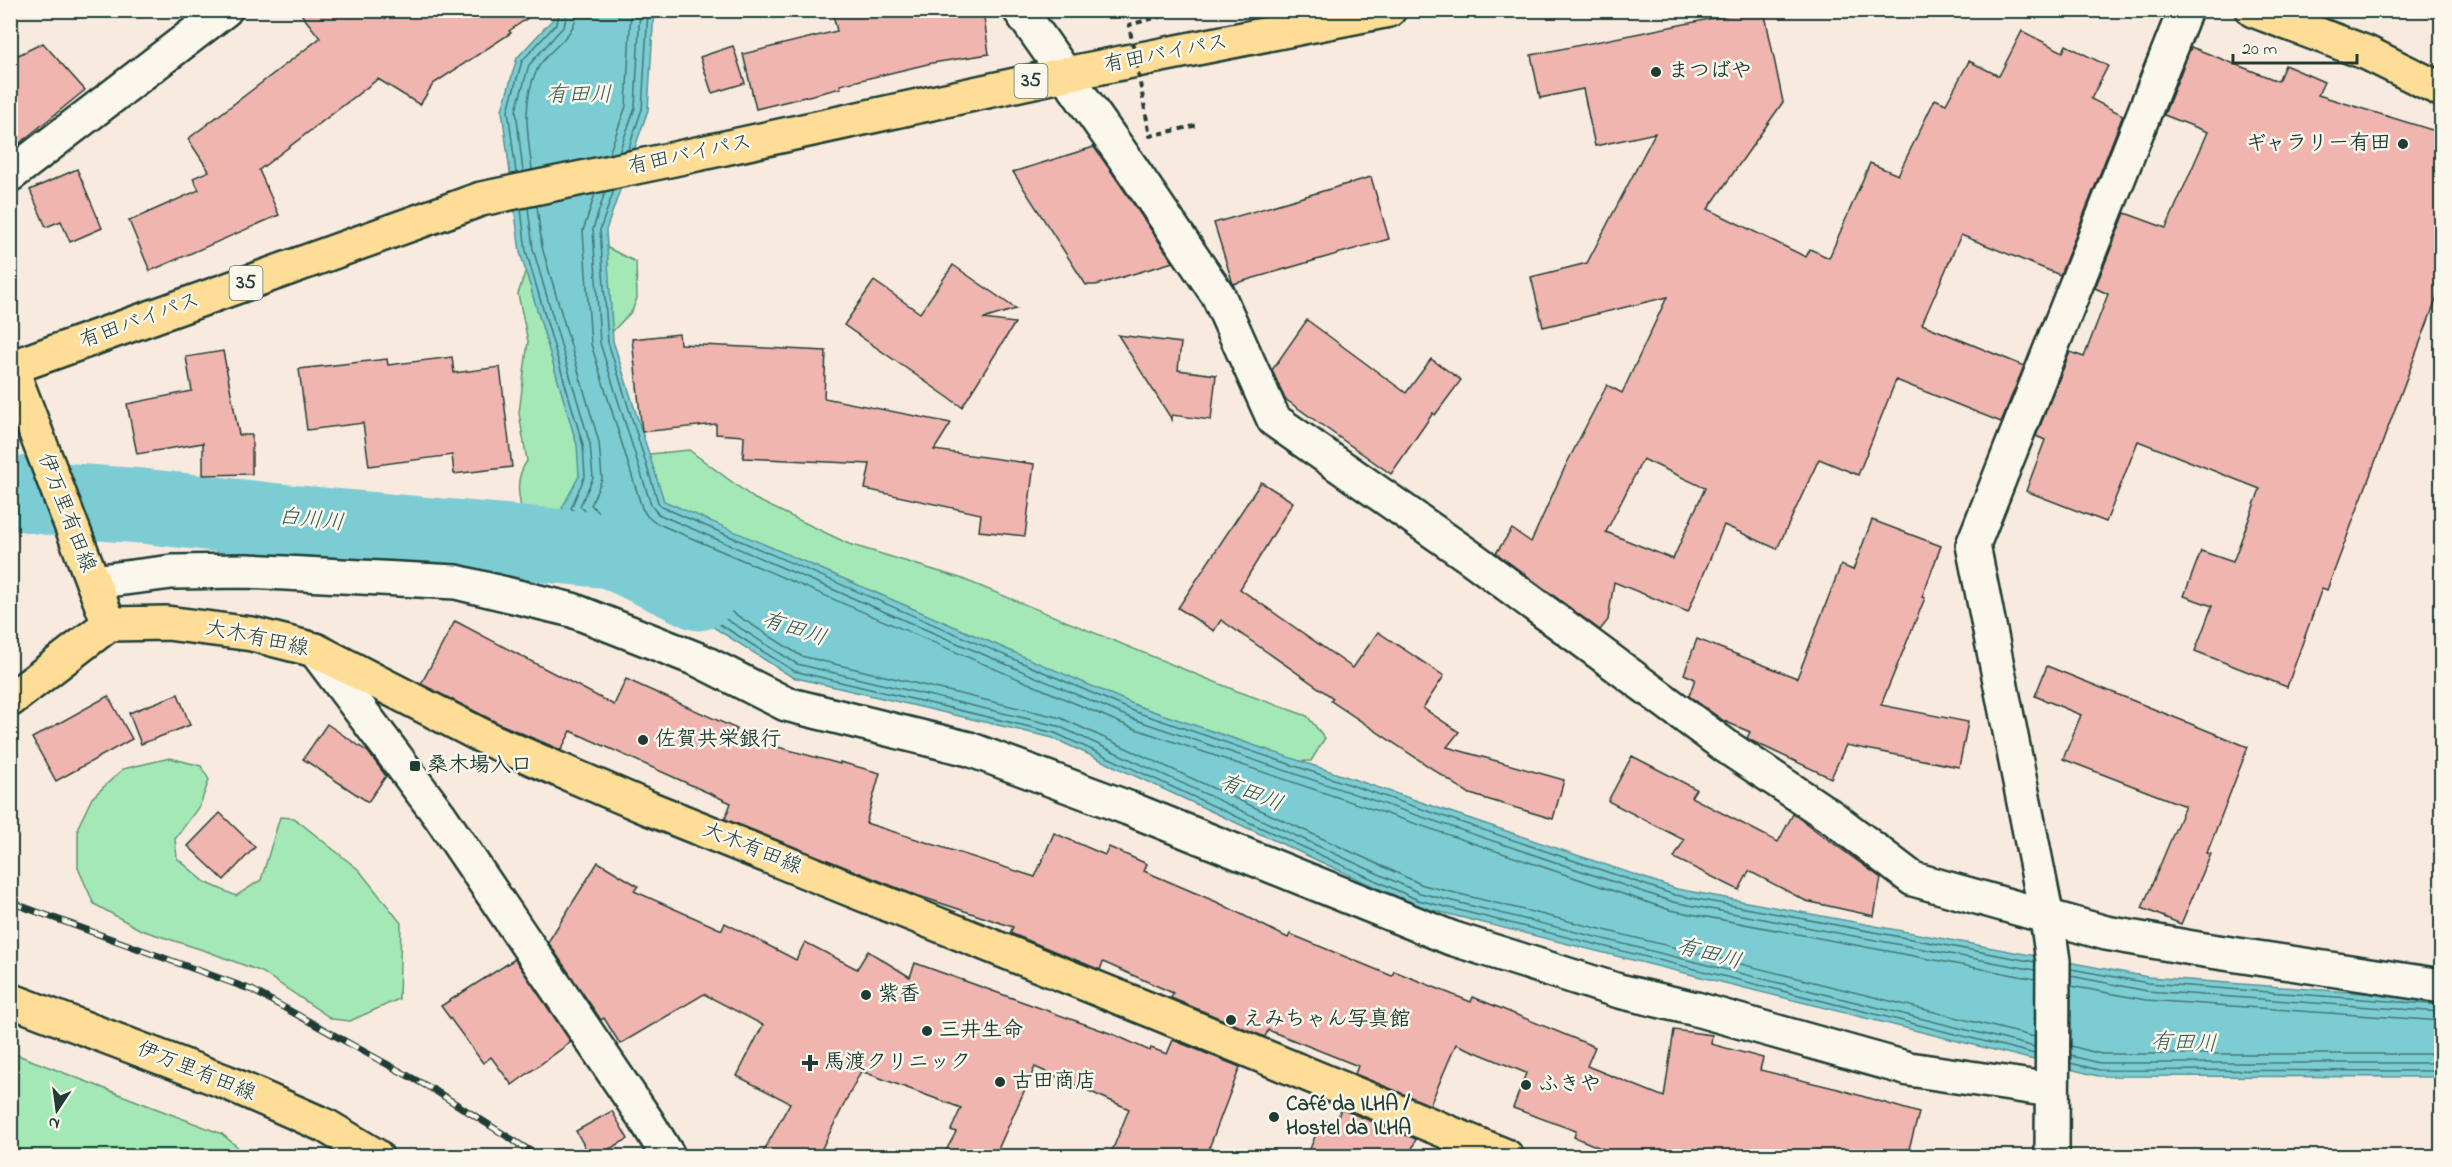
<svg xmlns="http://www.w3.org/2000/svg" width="2452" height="1167" font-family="'Indie Flower','Klee One',sans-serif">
  <rect width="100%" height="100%" fill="#f9eae0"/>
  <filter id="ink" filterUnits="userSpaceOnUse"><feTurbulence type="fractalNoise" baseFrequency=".0167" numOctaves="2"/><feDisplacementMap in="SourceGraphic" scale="12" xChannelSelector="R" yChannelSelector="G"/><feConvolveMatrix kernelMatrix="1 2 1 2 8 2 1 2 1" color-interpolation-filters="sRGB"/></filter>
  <g filter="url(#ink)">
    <g fill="#a4e9b5" stroke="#629374" stroke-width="1.5">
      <path d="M 608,248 L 636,262 L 637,298 L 632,311 L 608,336 L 580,414 L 580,513 L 562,520 L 541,523 L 535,518 L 522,513 C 518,493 515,478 527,461 L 519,413 L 528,341 L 518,294 L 526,269 Z"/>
      <path d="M 689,450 L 755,499 L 849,544 L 960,578 L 1237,691 L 1307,716 L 1325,738 L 1311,761 L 1240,763 L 1036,714 L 622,480 L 650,454 Z"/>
      <path d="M 170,758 L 201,766 L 209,780 L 200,805 L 175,839 L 177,858 L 205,882 L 236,896 L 261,880 L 280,817 L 294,818 L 359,870 L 401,923 L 399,999 L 350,1021 L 332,1019 L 262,972 L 209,952 L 141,930 L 94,904 L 78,868 L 78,827 L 92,798 L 123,769 Z"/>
      <path d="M 10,1052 L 222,1134 L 248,1156 L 11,1156 Z"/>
    </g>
    <path fill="#7ccdd3" stroke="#579393" stroke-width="1.5" d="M 555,11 L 654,11 L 648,110 L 606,230 L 613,341 L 664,501 L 1138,706 L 1677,889 L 2148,977 L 2441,999 L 2441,1077 L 2098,1076 L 1416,906 L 1053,738 L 792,677 L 634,577 L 562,508 L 579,476 L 577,445 L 520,252 L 502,110 L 517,58 L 553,19 Z"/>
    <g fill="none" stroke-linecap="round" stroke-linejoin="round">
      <g stroke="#447774" stroke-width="1.5">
        <path d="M 628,150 L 642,109 L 648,10"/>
        <path d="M 619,152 L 635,108 L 640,10"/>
        <path d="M 609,154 L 626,106 L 631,10"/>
        <path d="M 532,170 C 528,136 521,102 537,70 C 548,47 576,39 577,10"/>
        <path d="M 523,172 L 516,110 L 529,65 L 564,26 L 568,10"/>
        <path d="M 516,173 L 508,110 L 522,61 L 557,23 L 560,10"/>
        <path d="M 614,190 L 600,230 L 608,342 L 658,502 L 662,507 L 1136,712 L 1675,895 L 2035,962"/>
        <path d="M 605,192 L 593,229 L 600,343 L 651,505 L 658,514 L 1133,719 L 1673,902 L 2035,970"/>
        <path d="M 595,194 L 583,231 L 591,344 L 642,508 L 647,516 L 654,522 L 1130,727 L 1670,910 L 2035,979"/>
        <path d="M 537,206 L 542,247 L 599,442 L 602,479 L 591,505 L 648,559 L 801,656 L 1061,718 L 1423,885 L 2035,1037"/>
        <path d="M 528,208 L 533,249 L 590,444 L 593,478 L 580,506 L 642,566 L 797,664 L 1058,726 L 1420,893 L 2035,1047"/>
        <path d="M 521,209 L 526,251 L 583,445 L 585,476 L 571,508 L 637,572 L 794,671 L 1055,733 L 1418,900 L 2035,1054"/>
        <path d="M 2071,969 L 2148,983 L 2442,1005"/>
        <path d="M 2071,976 L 2147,991 L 2442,1012"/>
        <path d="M 2071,986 L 2146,1000 L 2442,1021"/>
        <path d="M 2071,1046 L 2101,1054 L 2442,1054"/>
        <path d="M 2071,1056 L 2100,1063 L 2442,1063"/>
        <path d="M 2070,1063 L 2099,1070 L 2442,1071"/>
      </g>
      <path stroke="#7ccdd3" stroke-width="75" d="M 10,492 L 72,501 L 142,506 L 278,521 L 611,551 L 699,593"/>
    </g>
    <g fill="#f0b5af" stroke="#1f3d34" stroke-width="1.5" fill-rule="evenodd">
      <path d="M 298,10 L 539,10 L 509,31 L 511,33 L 433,84 L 420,105 L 378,79 L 259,170 L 279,215 L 150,271 L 129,221 L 199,190 L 193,178 L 209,171 L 188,139 L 320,38 Z"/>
      <path d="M 832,10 L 983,10 L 989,54 L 932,63 L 840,85 L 841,88 L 756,109 L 743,54 L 837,31 Z"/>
      <path d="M 1754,10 L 1764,10 L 1783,102 L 1708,209 L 1806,257 L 1810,249 L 1829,258 L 1870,163 L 1898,175 L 1935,99 L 1946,104 L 1969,61 L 1999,76 L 2022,31 L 2063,52 L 2066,45 L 2108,66 L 2091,99 L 2123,115 L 2060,275 L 1961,235 L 1922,324 L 2024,366 L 2001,422 L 1896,380 L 1858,475 L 1819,459 L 1777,549 L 1724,525 L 1688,612 L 1614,582 L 1608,620 L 1600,630 L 1496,553 L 1512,529 L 1531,542 L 1565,467 L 1607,385 L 1622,393 L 1667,297 L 1543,327 L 1531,277 L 1587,263 L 1655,133 L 1595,146 L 1583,89 L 1540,98 L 1531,55 ZM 1643,459 L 1705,488 L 1673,559 L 1606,532 Z"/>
      <path d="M 43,43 L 85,90 L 10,151 L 10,59 Z"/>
      <path d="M 733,46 L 745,83 L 712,93 L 700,57 Z"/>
      <path d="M 2191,47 L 2278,81 L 2285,65 L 2324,82 L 2318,95 L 2442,133 L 2442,284 L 2327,590 L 2322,588 L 2287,687 L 2195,651 L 2212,606 L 2184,596 L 2201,551 L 2233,562 L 2260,489 L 2138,441 L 2106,522 L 2026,491 L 2045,440 L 2036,436 L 2070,352 L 2084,357 L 2108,294 L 2095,288 L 2125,213 L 2166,228 L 2208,132 L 2164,115 Z"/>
      <path d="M 1094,147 L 1113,174 L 1173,262 L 1096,285 L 1086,285 L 1013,172 Z"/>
      <path d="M 77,169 L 102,228 L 70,242 L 61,221 L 46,227 L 30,190 Z"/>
      <path d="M 1371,177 L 1389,239 L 1233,284 L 1214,223 Z"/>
      <path d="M 953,265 L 1016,309 L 983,319 L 1015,323 L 962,407 L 844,325 L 874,281 L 920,313 Z"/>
      <path d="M 1307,320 L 1406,393 L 1431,359 L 1461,380 L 1435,415 L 1433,413 L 1391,474 L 1285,399 L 1272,370 Z"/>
      <path d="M 679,334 L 680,344 L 826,351 L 824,398 L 951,423 L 934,450 L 1034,464 L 1025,536 L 979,531 L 981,514 L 865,489 L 870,464 L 743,458 L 744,436 L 716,434 L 716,424 L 642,432 L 632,339 Z"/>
      <path d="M 1118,335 L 1181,343 L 1178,370 L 1216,375 L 1211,420 L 1172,415 L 1172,420 Z"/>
      <path d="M 223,351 L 239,435 L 252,435 L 252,474 L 203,475 L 203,443 L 137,454 L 127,404 L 192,391 L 186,357 Z"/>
      <path d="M 452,357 L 454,373 L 500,367 L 512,467 L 454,474 L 452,455 L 369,466 L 363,423 L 307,430 L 299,369 L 387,359 L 388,365 Z"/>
      <path d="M 1261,482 L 1293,502 L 1240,589 L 1353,668 L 1378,632 L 1444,676 L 1423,708 L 1459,732 L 1447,747 L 1564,780 L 1553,819 L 1470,794 L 1331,701 L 1333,698 L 1221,620 L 1214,631 L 1178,608 Z"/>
      <path d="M 1872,520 L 1941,546 L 1922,597 L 1925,598 L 1881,705 L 1968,722 L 1959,767 L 1846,745 L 1831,778 L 1752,741 L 1747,738 L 1750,732 L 1724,721 L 1689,696 L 1695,679 L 1684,674 L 1697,639 L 1797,678 L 1841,565 L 1853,570 Z"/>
      <path d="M 455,621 L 614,705 L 626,679 L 737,729 L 734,735 L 840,764 L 840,762 L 880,773 L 866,823 L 1035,877 L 1054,833 L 1105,855 L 1109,847 L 1147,864 L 1144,871 L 1219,903 L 1288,938 L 1290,934 L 1392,976 L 1394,971 L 1471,1002 L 1473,997 L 1595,1047 L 1587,1066 L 1664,1097 L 1674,1030 L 1712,1035 L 1711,1044 L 1763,1058 L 1760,1070 L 1838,1089 L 1919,1113 L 1907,1156 L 1620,1156 L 1574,1137 L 1576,1131 L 1513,1108 L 1526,1073 L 1456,1044 L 1430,1105 L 1355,1074 L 1358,1066 L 1268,1030 L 1265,1037 L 1171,998 L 1173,993 L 1103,962 L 1100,970 L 1010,933 L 1013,927 L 910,893 L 725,819 L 731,803 L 571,731 L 561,750 L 500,724 L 421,684 Z"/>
      <path d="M 2047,666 L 2248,747 L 2207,853 L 2211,854 L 2181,924 L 2142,908 L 2185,806 L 2063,759 L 2081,715 L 2035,696 Z"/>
      <path d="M 178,694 L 190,725 L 141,744 L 129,713 Z"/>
      <path d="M 108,696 L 132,739 L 56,781 L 32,738 Z"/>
      <path d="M 327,724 L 368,752 L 386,776 L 368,802 L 303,759 Z"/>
      <path d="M 1632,756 L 1696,789 L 1691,797 L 1778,842 L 1793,814 L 1881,878 L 1874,916 L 1806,901 L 1749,871 L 1739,890 L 1674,858 L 1684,840 L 1608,801 Z"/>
      <path d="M 220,813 L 255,847 L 224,880 L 188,846 Z"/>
      <path d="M 598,862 L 638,886 L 634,891 L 722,930 L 725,923 L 796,960 L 805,942 L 857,969 L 868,951 L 910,977 L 915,963 L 1115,1035 L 1150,1051 L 1151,1048 L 1167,1054 L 1173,1040 L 1240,1067 L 1206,1156 L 1110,1156 L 1129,1109 L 1035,1067 L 995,1156 L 943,1156 L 956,1132 L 951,1130 L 961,1108 L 861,1071 L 818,1156 L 761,1156 L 790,1103 L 737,1076 L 763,1025 L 704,994 L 620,1044 L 604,1018 L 601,1020 L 548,942 Z"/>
      <path d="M 515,959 L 571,1042 L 512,1085 L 491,1057 L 483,1063 L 441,1006 Z"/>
      <path d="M 1341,1109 L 1416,1139 L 1409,1156 L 1307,1156 L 1322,1120 L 1335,1125 Z"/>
      <path d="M 612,1111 L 628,1139 L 596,1156 L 590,1156 L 576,1131 Z"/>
    </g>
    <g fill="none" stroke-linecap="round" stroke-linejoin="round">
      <g stroke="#1f3d34" stroke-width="38">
        <g id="minor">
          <path d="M 1020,10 L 1128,163 L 1218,295 L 1274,420 L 1473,559 L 1727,747 L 1833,818 L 1913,879 L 2106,933 L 2198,949 L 2442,986"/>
          <path d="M 10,175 L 225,10"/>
          <path d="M 93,582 L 172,572 L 246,571 L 456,582 L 572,610 L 699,660 L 786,704 L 969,749 L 1128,808 L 1451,938 L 1619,991 L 1696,1009 L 1909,1069 L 2051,1090"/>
          <path d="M 315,650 L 440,816 L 646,1120 L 668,1156"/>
          <path d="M 2052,1156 L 2053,961 L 2047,918 L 1973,545 L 2185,10"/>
        </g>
      </g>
      <g stroke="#1f3d34" stroke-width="38">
        <g id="major">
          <path d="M 10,365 L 109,624"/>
          <path d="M 10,700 L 109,624 L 167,623 L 252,634 L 315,650 L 492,741 L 646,807 L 1158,1013 L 1506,1156"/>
          <path d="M 10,1000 L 226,1082 L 326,1126 L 376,1156"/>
        </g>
      </g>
      <g stroke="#1f3d34" stroke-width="38">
        <g id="highway">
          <path d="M 2253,10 L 2367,53 L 2442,90"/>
          <path d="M 10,368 L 481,199 L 674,159 L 1066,74 L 1389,10"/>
        </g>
      </g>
      <use href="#minor" stroke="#fbf7ec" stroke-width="33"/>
      <use href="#major" stroke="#fedd96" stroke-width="33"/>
      <use href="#highway" stroke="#fedd96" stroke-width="33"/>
      <g stroke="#1f3d34" stroke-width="7">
        <path id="rail" d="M 10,902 L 252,990 L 434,1090 L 538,1156"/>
      </g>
      <use href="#rail" stroke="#fbf7ec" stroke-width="4.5" stroke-dasharray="14" stroke-linecap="butt"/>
      <path stroke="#1f3d34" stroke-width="4" stroke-dasharray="6 4.5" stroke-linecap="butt" d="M 1173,13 L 1129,25 L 1150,136 L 1198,125"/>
    </g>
  </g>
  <g fill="#1f3d34" stroke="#fbf7ec" stroke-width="2">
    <circle cx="1656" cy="72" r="6"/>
    <circle cx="2403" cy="144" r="6"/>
    <circle cx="643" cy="740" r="6"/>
    <rect x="409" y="760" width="12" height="12" rx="3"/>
    <circle cx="866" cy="995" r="6"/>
    <circle cx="1231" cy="1020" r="6"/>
    <circle cx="927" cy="1031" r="6"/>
    <path d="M807 1054h6v6h6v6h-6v6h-6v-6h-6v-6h6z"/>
    <circle cx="1000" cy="1082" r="6"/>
    <circle cx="1526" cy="1085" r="6"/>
    <circle cx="1274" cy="1117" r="6"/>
  </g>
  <g text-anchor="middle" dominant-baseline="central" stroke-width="5" stroke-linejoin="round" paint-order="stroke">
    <g fill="#fbf7ec" stroke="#61756b" stroke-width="1.5">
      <rect x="1014.5" y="64" width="33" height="34" rx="4.5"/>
      <rect x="229.5" y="266" width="33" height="34" rx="4.5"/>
    </g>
    <g font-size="20" font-weight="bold" fill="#1f3d34">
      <text x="1031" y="81">35</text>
      <text x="246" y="283">35</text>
    </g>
    <g font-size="21" fill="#1f3d34" stroke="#fbf7ec">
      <text transform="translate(1166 54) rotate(-11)">有田バイパス</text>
      <text transform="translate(690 155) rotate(-12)">有田バイパス</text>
      <text transform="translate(140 321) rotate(-20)">有田バイパス</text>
      <text transform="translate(66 513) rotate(69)">伊万里有田線</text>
      <text transform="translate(257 639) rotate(12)">大木有田線</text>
      <text transform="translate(752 849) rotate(22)">大木有田線</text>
      <text transform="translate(196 1072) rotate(22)">伊万里有田線</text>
    </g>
    <g font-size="21" font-weight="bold" fill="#1f3d34" stroke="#fbf7ec" text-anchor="start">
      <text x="1668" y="72">まつばや</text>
      <text x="2391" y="144" text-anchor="end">ギャラリー有田</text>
      <text x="655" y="740">佐賀共栄銀行</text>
      <text x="427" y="766">桑木場入口</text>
      <text x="878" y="995">紫香</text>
      <text x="1243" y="1020">えみちゃん写真館</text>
      <text x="939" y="1031">三井生命</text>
      <text x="824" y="1063">馬渡クリニック</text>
      <text x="1012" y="1082">古田商店</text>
      <text x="1538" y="1085">ふきや</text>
      <text x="1286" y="1105">Café da ILHA /<tspan x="1286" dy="24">Hostel da ILHA</tspan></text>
    </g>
    <g font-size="22" font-style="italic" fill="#325a54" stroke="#fbf7ec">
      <text x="579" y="96">有田川</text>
      <text transform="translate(311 521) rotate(6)">白川川</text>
      <text transform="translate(794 630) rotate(18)">有田川</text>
      <text transform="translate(1251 794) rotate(22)">有田川</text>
      <text transform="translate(1709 955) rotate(15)">有田川</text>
      <text transform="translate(2184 1044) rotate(2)">有田川</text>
    </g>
  </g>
  <rect width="2452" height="1167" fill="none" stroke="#fbf7ec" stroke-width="36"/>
  <rect x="18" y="18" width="2416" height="1131" fill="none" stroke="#1f3d34" stroke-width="2" filter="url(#ink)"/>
  <g transform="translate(57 1110) rotate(193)" stroke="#fbf7ec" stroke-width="4.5" paint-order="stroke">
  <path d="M0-4.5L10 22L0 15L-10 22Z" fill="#1f3d34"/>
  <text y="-9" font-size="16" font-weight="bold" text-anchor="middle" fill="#1f3d34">N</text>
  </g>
  <path d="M2233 54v9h124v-9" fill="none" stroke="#1f3d34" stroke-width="3"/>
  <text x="2242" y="54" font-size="18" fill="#1f3d34" stroke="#fbf7ec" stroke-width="4.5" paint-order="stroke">20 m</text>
</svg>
